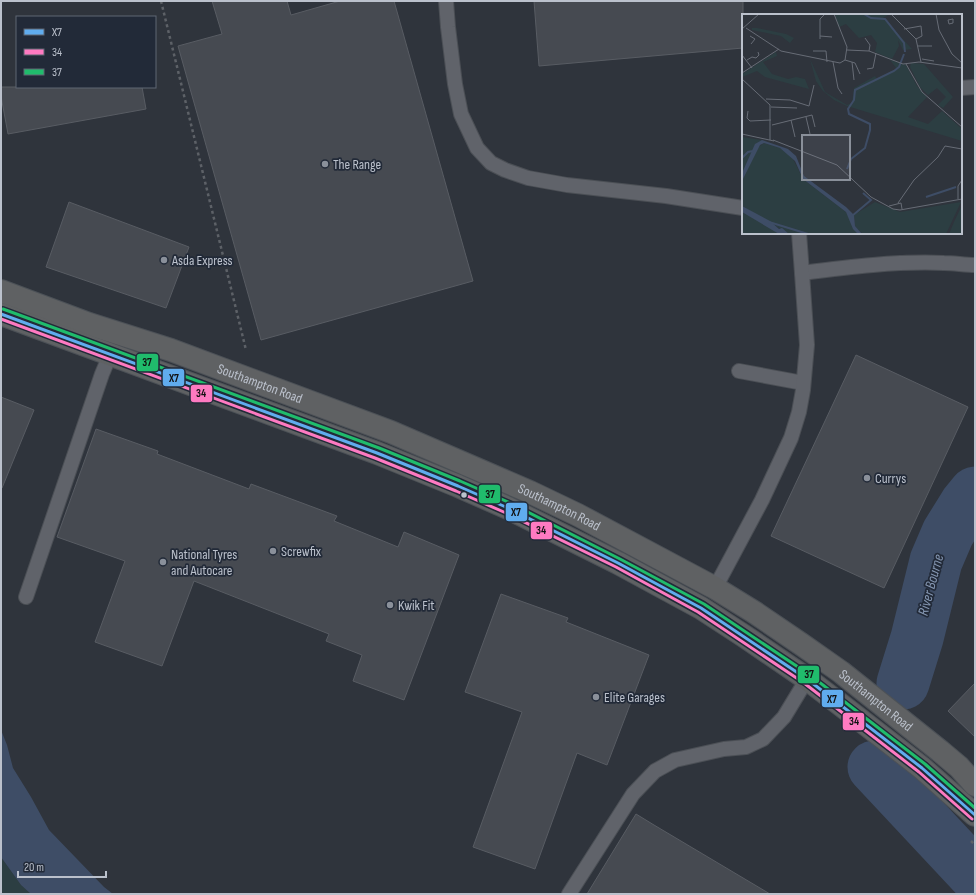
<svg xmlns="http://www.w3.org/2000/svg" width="976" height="895" font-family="'Sofia Sans Condensed',sans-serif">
  <rect width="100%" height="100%" fill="#2f343c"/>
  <path fill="#2c3e42" d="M 1,857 L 21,885 L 31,894 L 1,894 Z"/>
  <path fill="#3e4d66" d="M 1,730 L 7,745 L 13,768 L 31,797 L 49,830 L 104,887 L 113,894 L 31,894 L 21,885 L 1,857 Z"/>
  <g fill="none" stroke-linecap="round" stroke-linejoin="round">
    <g stroke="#3e4d66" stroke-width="53">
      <path d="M 903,683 L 917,638 L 936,561 L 948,533 L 966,504 L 975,493"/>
      <path d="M 874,767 L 975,875"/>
    </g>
  </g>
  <g fill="#464a51" stroke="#585c63">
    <path d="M 212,1 L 287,1 L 291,15 L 340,1 L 394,1 L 473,281 L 261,340 L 178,46 L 222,34 Z"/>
    <path d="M 534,1 L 743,1 L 743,48 L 539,66 Z"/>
    <path d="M 1,87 L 142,87 L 146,109 L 8,134 L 1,96 Z"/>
    <path d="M 69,202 L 189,247 L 166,308 L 46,267 Z"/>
    <path d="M 856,355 L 968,407 L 884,588 L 771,536 Z"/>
    <path d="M 1,397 L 34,410 L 2,488 L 1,488 Z"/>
    <path d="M 96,429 L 158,451 L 157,454 L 249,489 L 251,484 L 337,516 L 334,521 L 398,547 L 404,532 L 459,555 L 404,700 L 353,681 L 362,655 L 326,641 L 329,634 L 194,581 L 162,666 L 95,642 L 125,561 L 57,537 Z"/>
    <path d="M 501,594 L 568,618 L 566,622 L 649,655 L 607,765 L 577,753 L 535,869 L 473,847 L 522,712 L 465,692 Z"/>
    <path d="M 975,683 L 975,737 L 948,711 Z"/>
    <path d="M 636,814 L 654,825 L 770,894 L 587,894 Z"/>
  </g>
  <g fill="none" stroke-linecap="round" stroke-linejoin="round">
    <g stroke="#4b4f55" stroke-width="16">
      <g id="lane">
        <path d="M 446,1 L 448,27 L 455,84 L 461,114 L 477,148 L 491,163 L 505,170 L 528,178 L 567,185 L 666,196 L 743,208"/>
        <path d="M 961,88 L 975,87"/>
        <path d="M 802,273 C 849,267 897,261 944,263 C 954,263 965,265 975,265"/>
        <path d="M 739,371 L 803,383"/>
        <path d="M 715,588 L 762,500 L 791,438 L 799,412 L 803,390 L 807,345 L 802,273 L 799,233"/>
        <path d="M 26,597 L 102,374 L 110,355"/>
        <path d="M 569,894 L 633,794 L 655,771 L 675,760 L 724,749 L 746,747 L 763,739 L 784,717 L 807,679"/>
      </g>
    </g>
    <g stroke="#4c5157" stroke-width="24">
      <g id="highway">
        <path id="s1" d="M 1,291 L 89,324 L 171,350 L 391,432 L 530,492 L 578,515 L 715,588 L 754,612 L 801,644 L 841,672 L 940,751 L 959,767 L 975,785"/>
        <path d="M 1,314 L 377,453 L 458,486 L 508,508 L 618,563 L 701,608 L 744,636 L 807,679 L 841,705 L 922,768 L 975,815"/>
      </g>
    </g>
    <g stroke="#5d6167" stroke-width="2.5" stroke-dasharray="3 3" stroke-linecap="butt">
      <path d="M 161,1 L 246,350"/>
      <path d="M 971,841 L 975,845"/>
    </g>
    <use href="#lane" stroke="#60636a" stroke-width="14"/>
    <use href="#highway" stroke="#5f6163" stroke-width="22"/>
    <g stroke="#222a38" stroke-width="6">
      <path id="bus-1" d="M 1,314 L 377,453 L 458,486 L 508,508 L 618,563 L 701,608 L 807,679 L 922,768 L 975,815"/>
    </g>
    <g stroke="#222a38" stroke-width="6">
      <path id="bus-2" d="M 1,319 L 375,458 L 456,491 L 506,513 L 616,567 L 698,612 L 804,683 L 919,772 L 972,819"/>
    </g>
    <g stroke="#222a38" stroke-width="6">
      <path id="bus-3" d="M 3,309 L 379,448 L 460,481 L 510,503 L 620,559 L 704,604 L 810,675 L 925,764 L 975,808"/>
    </g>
    <use href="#bus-1" stroke="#60acee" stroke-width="3"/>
    <use href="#bus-2" stroke="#fe7ac1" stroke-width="3"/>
    <use href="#bus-3" stroke="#20bc6c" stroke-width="3"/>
  </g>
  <g fill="#8a909a" stroke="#222a38" stroke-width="1.5">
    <circle cx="325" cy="164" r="4"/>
    <circle cx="164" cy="260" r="4"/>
    <circle cx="867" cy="478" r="4"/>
    <circle cx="273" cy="551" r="4"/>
    <circle cx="163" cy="562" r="4"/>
    <circle cx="390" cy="605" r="4"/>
    <circle cx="596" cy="697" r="4"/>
  </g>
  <circle fill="#bbc1cc" stroke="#222a38" stroke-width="1.5" cx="464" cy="495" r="3.5"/>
  <g text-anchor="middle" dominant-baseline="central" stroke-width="3.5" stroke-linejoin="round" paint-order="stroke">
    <g font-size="14" fill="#bbc1cc" stroke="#222a38" text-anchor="start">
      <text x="333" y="164">The Range</text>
      <text x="172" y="260">Asda Express</text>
      <text x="875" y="478">Currys</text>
      <text x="281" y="551">Screwfix</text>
      <text x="171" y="554">National Tyres<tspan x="171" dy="16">and Autocare</tspan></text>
      <text x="398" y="605">Kwik Fit</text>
      <text x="604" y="697">Elite Garages</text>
    </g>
    <g font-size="14" fill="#bbc1cc" stroke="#222a38">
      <text stroke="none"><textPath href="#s1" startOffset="275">Southampton Road</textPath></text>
      <text stroke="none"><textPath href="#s1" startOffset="599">Southampton Road</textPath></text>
      <text stroke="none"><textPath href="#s1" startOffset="971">Southampton Road</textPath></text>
    </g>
    <g font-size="15" font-style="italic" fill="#8496b1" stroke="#222a38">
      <text transform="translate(931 585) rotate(-75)">River Bourne</text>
    </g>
  </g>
  <g transform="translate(742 14)">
    <rect width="220" height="220" fill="#2f343c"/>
    <path d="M 93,0 L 148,0 L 141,4 L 170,35 L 161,36 L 156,26 L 157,32 L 150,45 L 133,38 L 135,29 L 129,21 L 117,24 L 104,10 L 97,13 ZM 15,14 L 44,20 L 52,24 L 48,29 L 39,22 L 10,16 L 10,14 ZM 34,38 L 35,42 L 21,48 L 30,60 L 46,65 L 54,63 L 63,65 L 67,75 L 23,63 L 15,57 L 0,63 L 0,60 ZM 68,45 L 83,78 L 105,91 L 110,89 L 112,74 L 133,62 L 135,65 L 155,55 L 148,46 L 164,51 L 175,72 L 185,83 L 166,103 L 186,110 L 200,97 L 220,115 L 220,127 L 105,92 L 92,86 L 81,77 L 74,67 ZM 169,49 L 182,50 L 211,83 L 201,94 L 196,91 L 204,83 L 195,74 L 186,81 L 178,73 L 168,53 ZM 0,123 L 20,126 L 14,130 L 0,159 ZM 22,129 L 38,134 L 50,143 L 61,165 L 104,198 L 116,220 L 47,220 L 0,192 L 0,167 L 15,134 ZM 133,188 L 158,198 L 219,188 L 204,220 L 120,220 L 113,212 L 112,201 ZM 220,191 L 220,220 L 207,220 L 212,208 ZM 0,198 L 23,209 L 37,220 L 0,220 Z" fill="#2c3e42"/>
    <path d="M 20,126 L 46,135 L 54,142 L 62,162 L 104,193 L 112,201 L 113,212 L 120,220 L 116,220 L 111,215 L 104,198 L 61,165 L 53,147 L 38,134 L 22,129 L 18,131 L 0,167 L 0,159 L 13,130 ZM 0,192 L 28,207 L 37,215 L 40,214 L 47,220 L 37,220 L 0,198 Z" fill="#3e4d66"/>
    <path fill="none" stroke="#3e4d66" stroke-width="2" d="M 122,0 L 129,4 L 143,5 L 162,29 L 163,38M 0,144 L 6,138 L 11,137M 105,155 L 109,145 L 123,134 L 128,116 L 128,110 L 107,100 L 106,95 L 112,86 L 113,76 L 152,57 L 157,53 L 162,40M 184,183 L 214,173M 110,202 L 129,186 L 121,179M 27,208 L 66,220"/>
    <path fill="none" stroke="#676c76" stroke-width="1" d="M 149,0 L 174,25 L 179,48M 194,0 L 197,16 L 210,40 L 220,49M 211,5 L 211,9 L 207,10 L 206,6 ZM 4,14 L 39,37 L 98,49 L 103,46 L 105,33 L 92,0M 0,15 L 17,0M 162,15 L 179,12 L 180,22 L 174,25M 8,22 L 13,25 L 9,30M 78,22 L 90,23M 123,24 L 128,31 L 127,37M 78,25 L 78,5 L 83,0M 176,32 L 190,32M 105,36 L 127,37 L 161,50 L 177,48 L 220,54M 71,37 L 84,37 L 85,48M 0,41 L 10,54M 180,45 L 192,47M 5,46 L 10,43 L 14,44 L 17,41 L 16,38M 103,46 L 113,49 L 118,60M 91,48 L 96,74 L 100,80M 110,48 L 112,66M 164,50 L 180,78 L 220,113M 125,55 L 131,54 L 134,39M 0,59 L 37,35M 0,65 L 28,91 L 28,126M 24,85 L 48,86 L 67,92 L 72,71M 29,93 L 55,94M 6,97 L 5,104 L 8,107 L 29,106M 64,103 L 68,120M 49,106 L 53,123M 30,111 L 70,101 L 73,113M 0,120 L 32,127M 31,126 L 95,151 L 129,183 L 151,195 L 158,196 L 220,185M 216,185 L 216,172 L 220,166M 156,189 L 172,166 L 196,143 L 203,132 L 220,135M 147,192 L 159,189 L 160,195"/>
    <path fill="#8a909a" fill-opacity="0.15" stroke="#8a909a" stroke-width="2" d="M 60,121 L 108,121 L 108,166 L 60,166 Z"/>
    <rect width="220" height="220" fill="none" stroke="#bbc1cc" stroke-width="2"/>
  </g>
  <g stroke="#222a38" stroke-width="1.5">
    <rect x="136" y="353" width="23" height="19" rx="4" fill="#20bc6c"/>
    <rect x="162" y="368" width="23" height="19" rx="4" fill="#60acee"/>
    <rect x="190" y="384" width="23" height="19" rx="4" fill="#fe7ac1"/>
    <rect x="478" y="484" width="23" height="20" rx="4" fill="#20bc6c"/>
    <rect x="505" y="502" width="23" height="20" rx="4" fill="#60acee"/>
    <rect x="530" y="521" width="23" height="19" rx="4" fill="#fe7ac1"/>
    <rect x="797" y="665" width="23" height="19" rx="4" fill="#20bc6c"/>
    <rect x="821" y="689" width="23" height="19" rx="4" fill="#60acee"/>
    <rect x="842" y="712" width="23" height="19" rx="4" fill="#fe7ac1"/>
  </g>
  <g font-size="11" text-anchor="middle" font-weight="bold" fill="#111">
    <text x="147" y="366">37</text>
    <text x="174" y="382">X7</text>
    <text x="201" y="397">34</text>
    <text x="490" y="498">37</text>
    <text x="516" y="516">X7</text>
    <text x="541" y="534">34</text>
    <text x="809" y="678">37</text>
    <text x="832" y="703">X7</text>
    <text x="854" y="725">34</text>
  </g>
  <rect width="976" height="895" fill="none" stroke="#bbc1cc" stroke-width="4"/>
  <rect x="16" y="16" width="140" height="72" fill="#222a38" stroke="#5f6673"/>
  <rect x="24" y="29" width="20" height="6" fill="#60acee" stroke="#5f6673"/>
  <text x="52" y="36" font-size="12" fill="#bbc1cc">X7</text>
  <rect x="24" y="49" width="20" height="6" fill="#fe7ac1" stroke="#5f6673"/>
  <text x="52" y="56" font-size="12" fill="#bbc1cc">34</text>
  <rect x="24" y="69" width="20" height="6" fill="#20bc6c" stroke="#5f6673"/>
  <text x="52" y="76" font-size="12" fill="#bbc1cc">37</text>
  <path d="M18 871v6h88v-6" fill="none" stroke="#bbc1cc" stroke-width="2"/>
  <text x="24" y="871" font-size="12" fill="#bbc1cc" stroke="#222a38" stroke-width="3" paint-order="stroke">20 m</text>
</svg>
